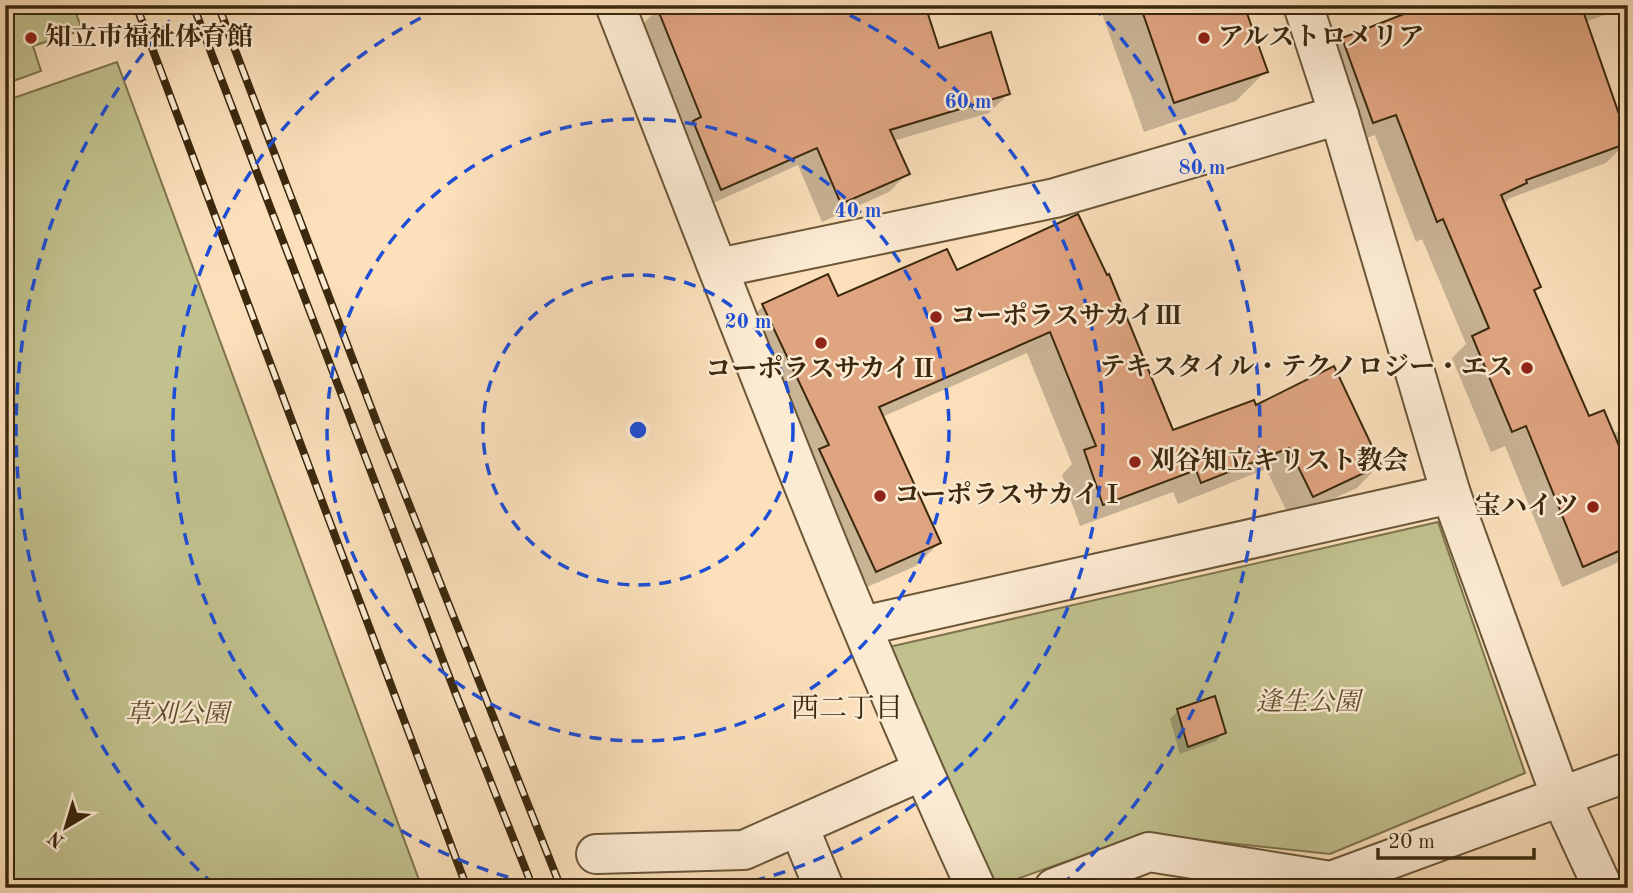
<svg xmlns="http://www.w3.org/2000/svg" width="1633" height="893" font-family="'Old Standard TT','Noto Serif JP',serif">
  <rect width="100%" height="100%" fill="#fbe0bb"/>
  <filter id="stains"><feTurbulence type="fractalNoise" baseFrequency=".00286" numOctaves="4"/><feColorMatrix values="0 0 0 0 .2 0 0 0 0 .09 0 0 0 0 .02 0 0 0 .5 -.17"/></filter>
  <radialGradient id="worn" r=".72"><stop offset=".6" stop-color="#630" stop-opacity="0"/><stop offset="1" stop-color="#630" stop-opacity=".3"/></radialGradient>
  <g fill="#c1c18e" stroke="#7e744e" stroke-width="2">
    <path d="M 5,5 L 73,5 L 82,30 L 33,46 L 41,71 L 5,84 Z"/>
    <path d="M 117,62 L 422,888 L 5,888 L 5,101 Z"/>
    <path d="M 1438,522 L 1525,773 L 1330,854 L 1144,834 L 994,887 L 889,647 Z"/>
  </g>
  <g fill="#0003">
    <path d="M 666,5 L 938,50 L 1008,94 L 989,113 L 893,141 L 908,173 L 889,192 L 822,222 L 798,165 L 702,208 L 639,28 L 658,9 Z"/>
    <path d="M 1099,5 L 1243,5 L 1266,71 L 1236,101 L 1144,132 Z"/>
    <path d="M 1432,5 L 1617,5 L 1610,13 L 1585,22 L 1627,142 L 1606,163 L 1510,198 L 1503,205 L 1539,286 L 1533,292 L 1589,418 L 1612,434 L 1628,428 L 1628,558 L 1562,587 L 1505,446 L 1491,452 L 1452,358 L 1466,344 L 1422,239 L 1416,242 L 1375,135 L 1352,143 L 1322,60 L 1343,39 Z"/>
    <path d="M 1077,216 L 1172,432 L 1255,407 L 1379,465 L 1357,488 L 1290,518 L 1266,469 L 1178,504 L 1173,492 L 1080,526 L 1062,475 L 1072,464 L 1027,353 L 882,417 L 939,543 L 916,566 L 853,593 L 740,328 L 763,306 L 838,298 L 956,272 Z"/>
    <path d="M 1178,711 L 1224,733 L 1216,741 L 1180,754 L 1170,719 Z"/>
    <path d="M 1462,877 L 1466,888 L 1434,888 Z"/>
    <path d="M 718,880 L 718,888 L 624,888 L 625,887 Z"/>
  </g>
  <g fill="#dfa480" stroke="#3b280d" stroke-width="2">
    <path d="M 656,5 L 925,5 L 939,48 L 991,32 L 1010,94 L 890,130 L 910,174 L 841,204 L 817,148 L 721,190 L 693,121 L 701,117 Z"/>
    <path d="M 1140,5 L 1244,5 L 1268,72 L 1174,103 Z"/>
    <path d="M 1427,5 L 1581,5 L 1628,140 L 1628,143 L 1526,180 L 1527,183 L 1501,195 L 1541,287 L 1534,290 L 1589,416 L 1604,410 L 1628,467 L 1628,547 L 1583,567 L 1526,426 L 1512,432 L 1472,336 L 1489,328 L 1443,219 L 1437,222 L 1396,115 L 1373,123 L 1342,38 Z"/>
    <path d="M 1078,214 L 1107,275 L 1109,274 L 1173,430 L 1254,400 L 1256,405 L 1334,366 L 1381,465 L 1313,497 L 1289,448 L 1201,483 L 1196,470 L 1103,505 L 1084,450 L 1096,446 L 1050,332 L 879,407 L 941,543 L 876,572 L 819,449 L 829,445 L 762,304 L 828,274 L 838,296 L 947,249 L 957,270 Z"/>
    <path d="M 1215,696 L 1226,733 L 1188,747 L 1177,709 Z"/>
  </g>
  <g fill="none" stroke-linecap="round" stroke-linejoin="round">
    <g stroke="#6b5638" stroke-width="42">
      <g id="street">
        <path d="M 615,5 C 731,301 843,599 976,888"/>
        <path d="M 1303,5 L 1339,115 L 1451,494 L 1561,797 L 1603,888"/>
        <path d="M 718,268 L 1055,198 L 1339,115"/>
        <path d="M 862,626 L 1451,494"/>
        <path d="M 799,827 L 824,888"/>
        <path d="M 596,854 L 744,850 L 922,771"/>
        <path d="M 1054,888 L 1149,852 L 1331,881 L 1628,772"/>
      </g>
    </g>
    <use href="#street" stroke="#fcebd3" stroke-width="38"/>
    <g stroke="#3b280d" stroke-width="8">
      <g id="rail">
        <path d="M 136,5 L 467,888"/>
        <path d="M 193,5 L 455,692 L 533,888"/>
        <path d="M 218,5 L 380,431 L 561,888"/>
      </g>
    </g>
    <use href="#rail" stroke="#fcebd3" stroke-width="5" stroke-dasharray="16" stroke-linecap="butt"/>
  </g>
  <g fill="none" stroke="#1d4ed8" stroke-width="3.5" stroke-dasharray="12 9">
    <circle cx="638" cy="430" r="155"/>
    <circle cx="638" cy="430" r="311"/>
    <path d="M549 887A466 466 0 0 1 445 6M831 6A466 466 0 0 1 727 887"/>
    <path d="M214 885A622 622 0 0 1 183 6M1093 6A622 622 0 0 1 1062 885"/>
  </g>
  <g fill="#8f2418" stroke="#fcebd3" stroke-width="2.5">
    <circle cx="31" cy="38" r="7"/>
    <circle cx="1204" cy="38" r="7"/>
    <circle cx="936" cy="317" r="7"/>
    <circle cx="821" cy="343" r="7"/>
    <circle cx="1527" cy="368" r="7"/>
    <circle cx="1135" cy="462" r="7"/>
    <circle cx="880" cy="496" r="7"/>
    <circle cx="1593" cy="507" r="7"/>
  </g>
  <g text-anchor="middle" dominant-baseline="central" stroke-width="5" stroke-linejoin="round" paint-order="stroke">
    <g font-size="26" font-weight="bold" fill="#3b280d" stroke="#fcebd3" text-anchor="start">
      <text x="45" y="38">知立市福祉体育館</text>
      <text x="1218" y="38">アルストロメリア</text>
      <text x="950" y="317">コーポラスサカイⅢ</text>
      <text x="1513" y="368" text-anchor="end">テキスタイル・テクノロジー・エス</text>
      <text x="821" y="370" text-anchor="middle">コーポラスサカイⅡ</text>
      <text x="1149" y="462">刈谷知立キリスト教会</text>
      <text x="894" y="496">コーポラスサカイⅠ</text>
      <text x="1579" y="507" text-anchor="end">宝ハイツ</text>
    </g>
    <g font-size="26" font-style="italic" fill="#5c4e2d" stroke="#fcebd3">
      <text x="1308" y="703">逢生公園</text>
      <text x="177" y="715">草刈公園</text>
    </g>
    <g font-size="28" fill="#3b280d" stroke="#fcebd3">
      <text x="847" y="710">西二丁目</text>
    </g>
  </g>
  <circle cx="638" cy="430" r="10" fill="#1d4ed8" stroke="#fcebd3" stroke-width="3.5"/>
  <g font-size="21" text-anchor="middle" font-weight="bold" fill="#1d4ed8" stroke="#fcebd3" stroke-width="5" stroke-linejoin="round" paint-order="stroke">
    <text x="968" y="108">60 m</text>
    <text x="1202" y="174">80 m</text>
    <text x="858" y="217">40 m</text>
    <text x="748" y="328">20 m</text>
  </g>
  <rect width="1633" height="893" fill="none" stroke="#fbe0bb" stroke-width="28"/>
  <rect x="7" y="7" width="1619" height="879" fill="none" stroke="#3b280d" stroke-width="3.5"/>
  <rect x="14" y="14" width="1605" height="865" fill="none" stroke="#3b280d" stroke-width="2"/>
  <g transform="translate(66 827) rotate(218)" stroke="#fcebd3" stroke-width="5" paint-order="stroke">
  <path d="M0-5L12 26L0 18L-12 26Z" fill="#3b280d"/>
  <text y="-10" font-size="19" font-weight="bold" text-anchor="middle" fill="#3b280d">N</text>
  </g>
  <path d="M1378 848v10h156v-10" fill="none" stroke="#3b280d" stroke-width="3.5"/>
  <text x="1388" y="848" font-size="21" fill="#3b280d" stroke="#fcebd3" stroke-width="5" paint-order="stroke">20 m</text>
  <rect width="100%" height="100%" filter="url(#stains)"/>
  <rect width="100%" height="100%" fill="url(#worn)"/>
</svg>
